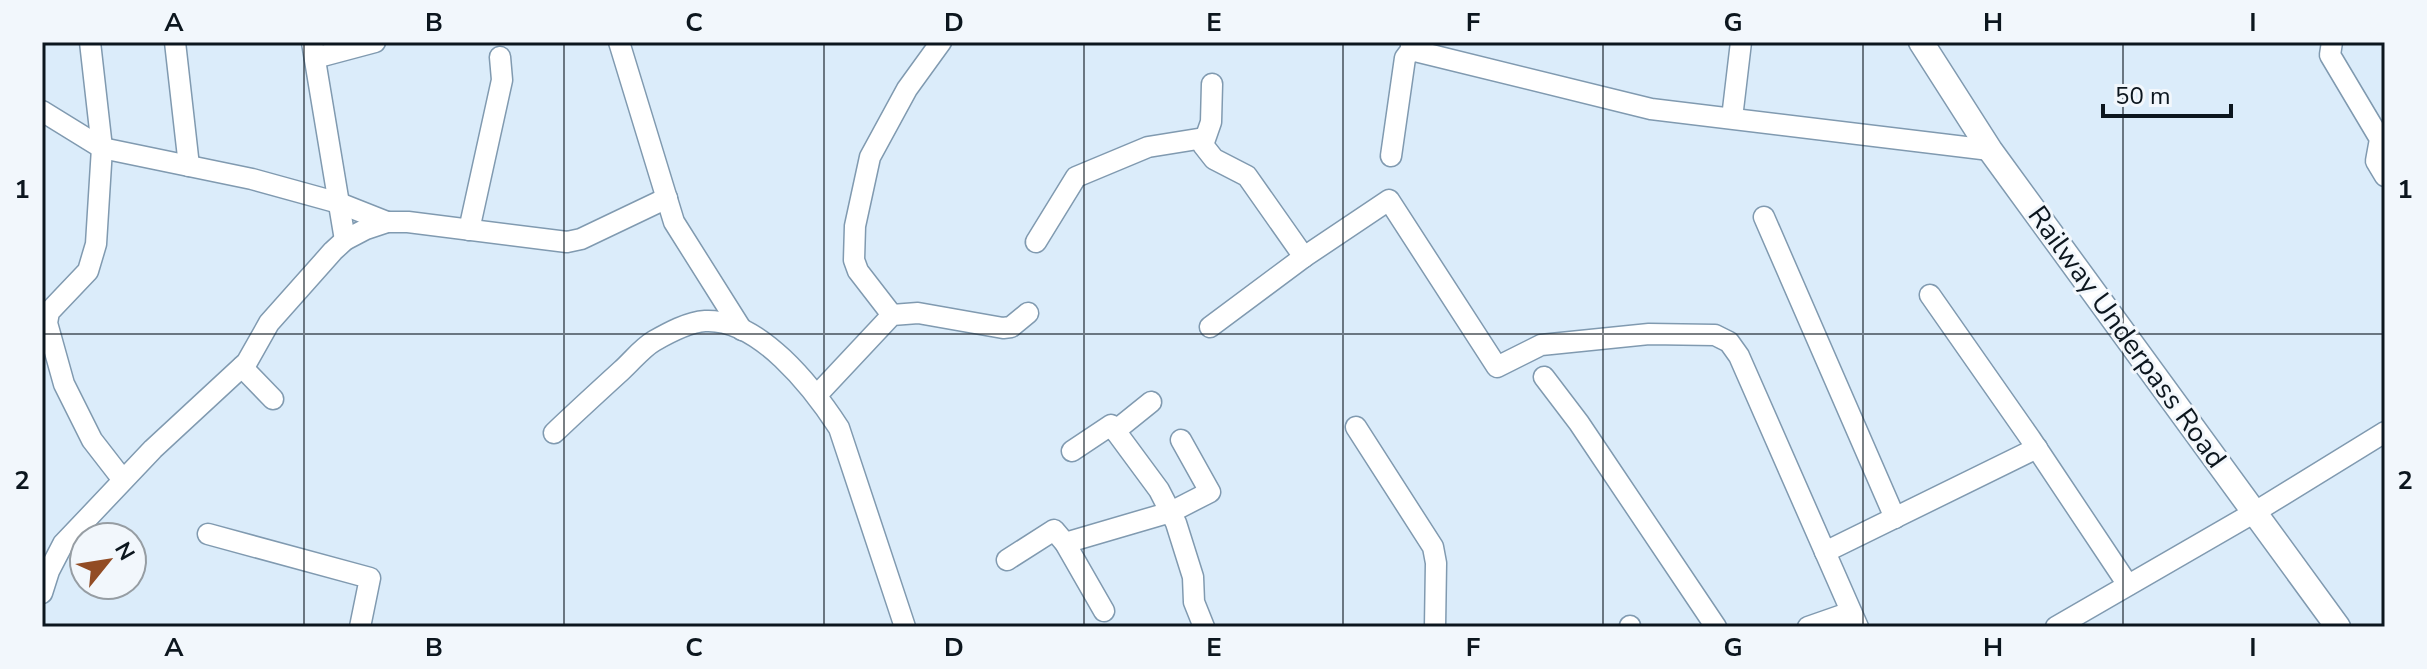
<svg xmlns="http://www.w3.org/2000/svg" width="2427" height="669" font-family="'Nunito Sans',sans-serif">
  <rect width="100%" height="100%" fill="#dbecfa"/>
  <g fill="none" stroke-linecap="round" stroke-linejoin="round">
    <g stroke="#809ab0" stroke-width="23">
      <g id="minor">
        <path d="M 90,42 L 102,148 L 96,244 L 88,271 L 49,312 L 47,323 L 64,384 L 92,440 L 123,480"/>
        <path d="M 175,42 L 189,166"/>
        <path d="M 312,42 L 345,240"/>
        <path d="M 619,42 L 674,222 L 742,330"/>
        <path d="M 2332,42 L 2330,55 L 2380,139 L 2376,161 L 2385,176"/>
        <path d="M 1411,50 L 1651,109 L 1990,150"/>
        <path d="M 315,58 L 375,42"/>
        <path d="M 1212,84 L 1211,122 L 1203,145 L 1214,159 L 1247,176 L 1304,257"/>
        <path d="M 42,111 L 102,148 L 252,179 L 339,203 L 387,222"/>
        <path d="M 1732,118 L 1741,42"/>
        <path d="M 1391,156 L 1405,58 L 1411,50 L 1411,42"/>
        <path d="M 1764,217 L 1895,518"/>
        <path d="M 469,230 L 502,80 L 500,57"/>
        <path d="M 1036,242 L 1076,177 L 1148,147 L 1204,138"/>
        <path d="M 1930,295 L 2030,438 L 2128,585"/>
        <path d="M 892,315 L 858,271 L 854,260 L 855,226 L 870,157 L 907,89 L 941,42"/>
        <path d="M 1210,327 L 1304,257 L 1389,200 L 1497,367 L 1541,345 L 1649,334 L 1715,335 L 1729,342 L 1739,356 L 1858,627"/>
        <path d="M 242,367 L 273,399"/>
        <path d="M 1544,377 L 1579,423 L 1716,627"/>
        <path d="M 817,395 L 892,315 L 918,313 L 1003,328 L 1011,327 L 1028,313"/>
        <path d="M 1356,427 L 1433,547 L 1436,563 L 1435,627"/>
        <path d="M 1115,431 L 1151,402"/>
        <path d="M 554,433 C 576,412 599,391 622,370 C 632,361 642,348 654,341 C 668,333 688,322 705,321 C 759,318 813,388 839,428 L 905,627"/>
        <path d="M 1072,451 L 1111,425 L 1159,490 L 1176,523 L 1193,577 L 1194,602 L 1204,627"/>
        <path d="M 208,534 L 370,578 L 360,627"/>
        <path d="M 1065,543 L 1171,512 L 1210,492 L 1181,440"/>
        <path d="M 1825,552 L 2037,448"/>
        <path d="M 1007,560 L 1054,530 L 1065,543 L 1104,611"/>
        <path d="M 42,593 L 49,571 L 63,544 L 153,449 L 247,362 L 269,323 L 333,251 L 345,240 L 366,229 L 387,222 L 408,222 L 567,242 L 581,239 L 667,198"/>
        <path d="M 1630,626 L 1630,627"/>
        <path d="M 1808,627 L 1851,612"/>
        <path d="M 2056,627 L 2255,512 L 2385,432"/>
      </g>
    </g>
    <g stroke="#809ab0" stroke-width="27">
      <path id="tertiary" d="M 1921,42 L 1990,150 L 2338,627"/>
    </g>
    <use href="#minor" stroke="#fff" stroke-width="20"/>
    <use href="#tertiary" stroke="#fff" stroke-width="24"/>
  </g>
  <path fill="none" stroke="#0c161e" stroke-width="2" stroke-opacity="0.55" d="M 304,42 L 304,627M 564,42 L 564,627M 824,42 L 824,627M 1084,42 L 1084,627M 1343,42 L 1343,627M 1603,42 L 1603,627M 1863,42 L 1863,627M 2123,42 L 2123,627M 42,334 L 2385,334"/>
  <g text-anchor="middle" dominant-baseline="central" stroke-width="6" stroke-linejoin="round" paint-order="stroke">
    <g font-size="28" fill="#0c161e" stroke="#f2f7fc">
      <text transform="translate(2127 337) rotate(54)">Railway Underpass Road</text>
    </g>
  </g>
  <rect width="2427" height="669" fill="none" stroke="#f2f7fc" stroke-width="88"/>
  <g transform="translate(108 561) rotate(60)"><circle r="38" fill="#f2f7fc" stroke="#969da3" stroke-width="2"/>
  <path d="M0-6L14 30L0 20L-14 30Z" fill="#924c24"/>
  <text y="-12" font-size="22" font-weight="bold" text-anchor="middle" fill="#0c161e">N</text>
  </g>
  <path d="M2103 104v12h128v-12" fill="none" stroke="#0c161e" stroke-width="4"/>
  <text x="2115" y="104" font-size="24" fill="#0c161e" stroke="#f2f7fc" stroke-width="6" paint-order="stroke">50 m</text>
  <rect x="44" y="44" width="2339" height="581" fill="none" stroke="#0c161e" stroke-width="3"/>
  <g font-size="26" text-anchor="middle" font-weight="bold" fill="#0c161e">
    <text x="174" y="31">A</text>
    <text x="434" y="31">B</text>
    <text x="694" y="31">C</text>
    <text x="954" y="31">D</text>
    <text x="1214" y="31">E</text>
    <text x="1473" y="31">F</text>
    <text x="1733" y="31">G</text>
    <text x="1993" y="31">H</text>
    <text x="2253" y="31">I</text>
    <text x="22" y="198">1</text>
    <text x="2405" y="198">1</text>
    <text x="22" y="489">2</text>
    <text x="2405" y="489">2</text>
    <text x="174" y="656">A</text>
    <text x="434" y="656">B</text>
    <text x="694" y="656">C</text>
    <text x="954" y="656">D</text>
    <text x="1214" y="656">E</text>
    <text x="1473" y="656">F</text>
    <text x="1733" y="656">G</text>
    <text x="1993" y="656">H</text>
    <text x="2253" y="656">I</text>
  </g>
</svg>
